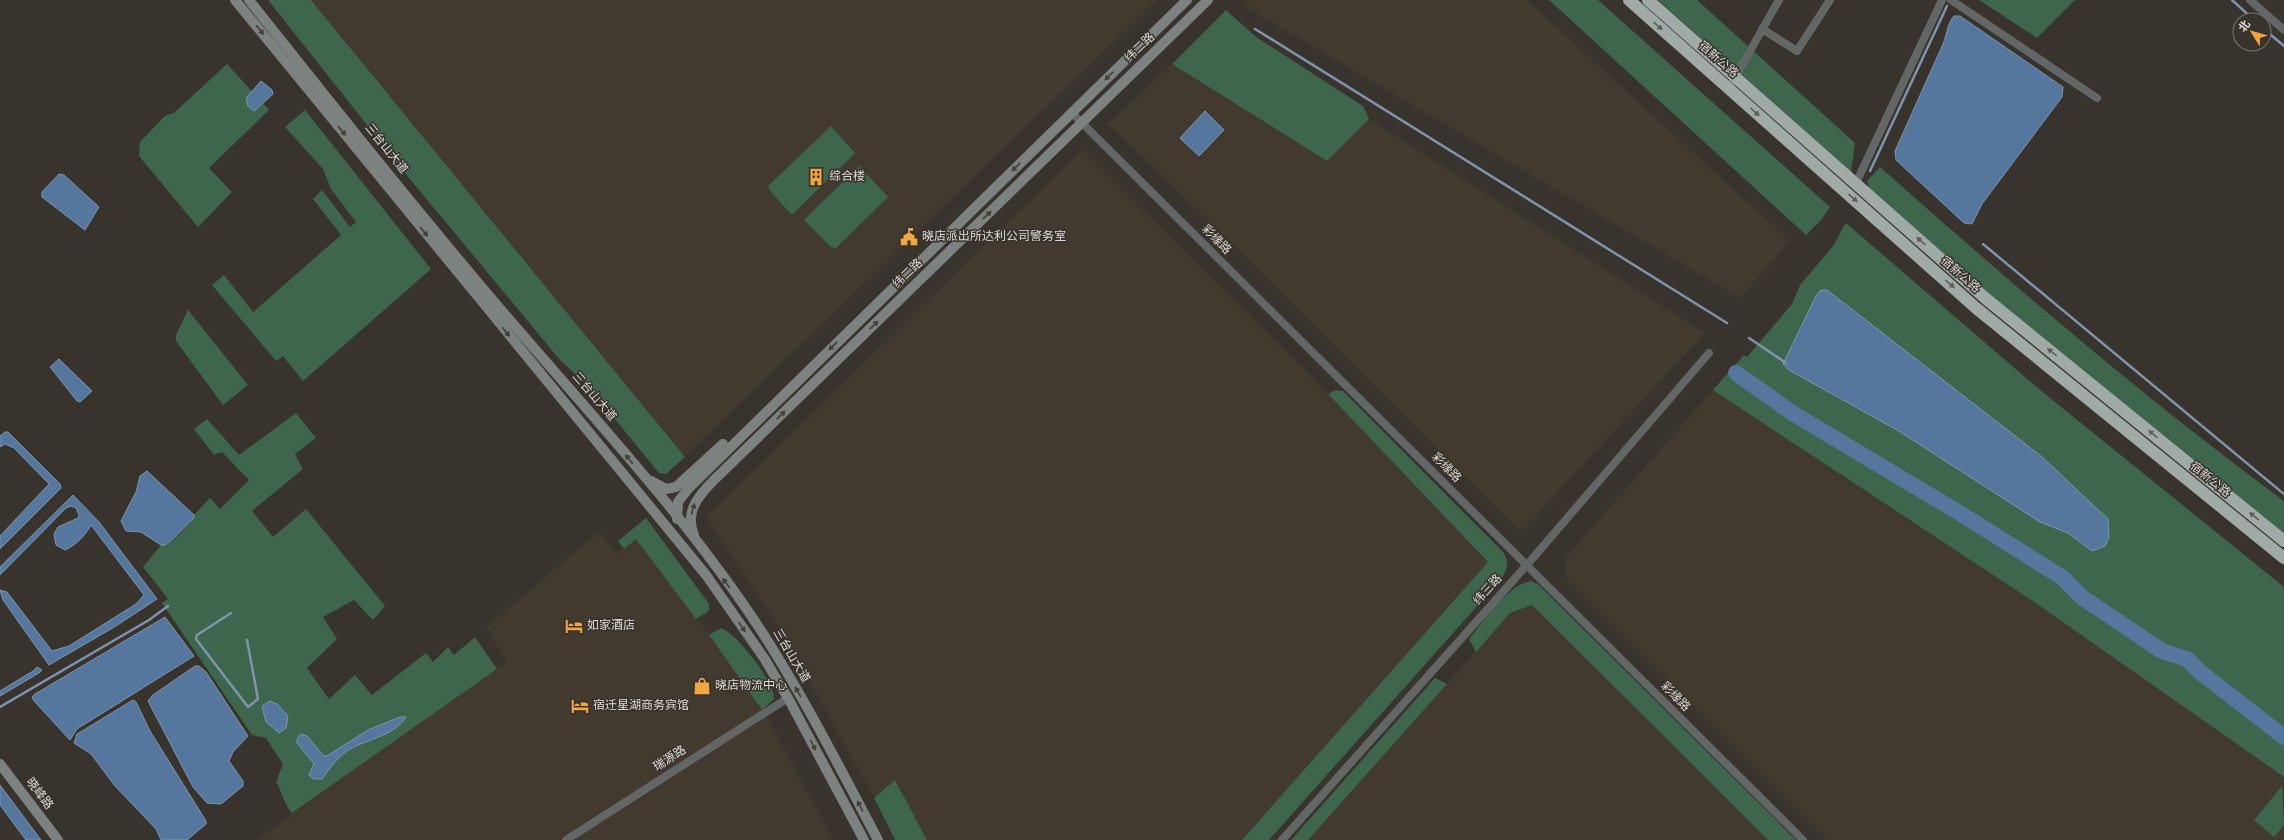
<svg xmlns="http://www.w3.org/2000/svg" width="2284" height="840" font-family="Overpass,'Noto Sans SC',sans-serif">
  <rect width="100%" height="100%" fill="#38332d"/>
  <g fill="#423a2e">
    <path d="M 311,0 L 1157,0 L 685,457 Z"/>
    <path d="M 1250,0 L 1527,0 L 1790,241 L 1740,298 L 1244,6 Z"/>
    <path d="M 1172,64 L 1327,161 L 1369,119 L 1705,333 L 1521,532 L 1240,251 L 1108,124 Z"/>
    <path d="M 1082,150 L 1303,368 L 1489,562 L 1242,840 L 927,840 L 895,780 L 874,798 L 779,627 L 706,517 Z"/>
    <path d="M 1713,390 L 2037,604 L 2284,777 L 2284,840 L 1828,840 L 1565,577 L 1566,557 Z"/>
    <path d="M 599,532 L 617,554 L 636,539 L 709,635 L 771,724 L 833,840 L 257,840 L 329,787 L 507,662 L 486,627 Z"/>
    <path d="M 1532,605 L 1768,840 L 1308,840 L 1510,613 Z"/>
  </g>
  <g fill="#3d664c">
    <path d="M 268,0 L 311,0 L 685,457 L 666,474 L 659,473 L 587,385 L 560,360 L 409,178 Z"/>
    <path d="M 1549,0 L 1598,0 L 1830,207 L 1822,219 L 1806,235 Z"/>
    <path d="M 1658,0 L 1697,0 L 1855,143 L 1851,172 Z"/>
    <path d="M 1979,0 L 2075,0 L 2037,38 Z"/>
    <path d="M 1226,10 L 1256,37 L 1363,106 L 1369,119 L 1327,161 L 1172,64 Z"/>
    <path d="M 227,64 L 269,110 L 209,168 L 232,192 L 198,227 L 139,156 L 140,142 L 165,116 L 174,113 Z"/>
    <path d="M 305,110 L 431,269 L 303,381 L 283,356 L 276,361 L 212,285 L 224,275 L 253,312 L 341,235 L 313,199 L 322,190 L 350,227 L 356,222 L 331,189 L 323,169 L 285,127 Z"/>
    <path d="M 831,126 L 855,153 L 793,214 L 790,213 L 770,191 L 768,186 Z"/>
    <path d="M 859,166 L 888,197 L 835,249 L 830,246 L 804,220 Z"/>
    <path d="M 1880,167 C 2011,283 2143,397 2284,501 L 2284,534 L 1987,293 L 1869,188 L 1867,181 Z"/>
    <path d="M 1847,224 L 2039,389 L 2284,587 L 2284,777 L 2037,604 L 1713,390 L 1744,355 L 1747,357 L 1792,304 L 1800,285 L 1834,245 L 1844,225 Z"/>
    <path d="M 188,310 L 248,385 L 223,405 L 176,341 L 176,335 Z"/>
    <path d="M 1335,390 L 1343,391 L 1503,552 C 1509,562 1508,567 1502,578 L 1269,840 L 1242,840 L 1488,562 L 1328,394 Z"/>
    <path d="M 296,413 L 316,438 L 295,454 L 303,469 L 252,511 L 273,537 L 306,509 L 385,606 L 373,620 L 354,600 L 323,617 L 337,639 L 307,668 L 329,699 L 355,675 L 372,695 L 426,653 L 433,662 L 448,647 L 454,655 L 475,637 L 497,669 L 292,813 C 284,804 282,792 276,782 L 283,764 L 266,738 L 252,735 L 162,603 L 168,599 L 143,567 L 161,545 C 174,546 185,526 194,518 L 194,515 L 210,498 L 220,509 L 249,480 L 222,452 L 214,455 L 194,429 L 207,419 L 239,455 Z"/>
    <path d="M 646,518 L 709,604 L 709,611 L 696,619 L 636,539 L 624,549 L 618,541 Z"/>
    <path d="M 1531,581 L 1538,584 L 1796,840 L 1768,840 L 1532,605 L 1510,613 L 1476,652 L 1469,639 C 1483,622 1508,584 1531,581 Z"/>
    <path d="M 721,628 C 737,634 775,682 774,699 L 762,710 L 709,635 Z"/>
    <path d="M 1435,678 L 1447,684 L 1308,840 L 1291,840 Z"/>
    <path d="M 895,780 L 927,840 L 895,840 L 874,798 Z"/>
    <path d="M 2282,786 L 2284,825 L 2274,837 L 2254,820 Z"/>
  </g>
  <g fill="#55769d" stroke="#7e94ae">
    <path d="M 1954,16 L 1960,16 L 2063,87 L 2062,97 L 1982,204 L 1972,224 L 1964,223 L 1896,160 L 1895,151 L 1943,44 C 1947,35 1947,24 1954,16 Z"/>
    <path d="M 261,81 L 272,90 L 273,94 L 254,111 L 248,106 L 246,98 Z"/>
    <path d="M 1205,111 L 1224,130 L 1199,156 L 1180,138 Z"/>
    <path d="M 59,174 L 64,175 L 99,207 L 85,230 L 42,197 L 42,192 Z"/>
    <path d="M 1821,290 L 1827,290 L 2041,456 L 2108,519 L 2109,537 L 2105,546 L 2092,551 L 2068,533 L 2040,522 L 1897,430 L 1789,370 L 1783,364 L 1816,296 Z"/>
    <path d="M 59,359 L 92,391 L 80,402 L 77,401 L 50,367 Z"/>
    <path d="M 5,432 L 8,432 L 60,484 L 61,488 L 0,549 L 0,536 L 49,484 L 14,448 L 5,444 L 0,447 L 0,436 Z"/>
    <path d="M 147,471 L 194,515 L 194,518 C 183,527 177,538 165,545 L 161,545 L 141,532 L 126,531 L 121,521 L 136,492 L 140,476 Z"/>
    <path d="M 73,495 L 99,522 L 157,599 L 116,626 L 49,665 L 3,600 L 0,590 L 7,592 L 52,651 L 69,646 L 136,604 L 144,595 L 91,525 C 86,535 75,546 65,550 L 56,545 L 54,534 L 58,527 L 78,518 L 79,515 L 76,508 L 71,506 L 66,508 L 0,575 L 0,567 Z"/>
    <path d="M 165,617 L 194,656 L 77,729 L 70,740 L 34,701 L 32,697 L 35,694 Z"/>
    <path d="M 195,666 L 199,666 L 206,672 L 248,736 L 233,752 L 229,761 L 243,781 L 243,786 L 221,804 L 207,803 L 193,787 L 148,701 L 153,695 Z"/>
    <path d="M 37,667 L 42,670 L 39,673 L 0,696 L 0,691 L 33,671 Z"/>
    <path d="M 133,700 L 136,702 L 150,731 L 206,821 L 206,824 L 187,840 L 161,840 L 156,829 L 115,786 L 91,754 L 74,743 L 77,734 Z"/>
    <path d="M 270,701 L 277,704 L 288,716 L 286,728 L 279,733 L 266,722 L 262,706 Z"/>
    <path d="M 400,717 L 406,717 C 394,737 365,739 347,751 C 337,758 329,769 322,779 L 314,779 L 309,775 L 314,764 L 297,743 L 297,739 L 301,734 L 307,736 L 323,755 L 327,756 L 368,730 Z"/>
    <path d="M 0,785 L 41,840 L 26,840 L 0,805 Z"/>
  </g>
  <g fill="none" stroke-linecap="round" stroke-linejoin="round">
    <g stroke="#7e94ae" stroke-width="2.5">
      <path d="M 2232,0 L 2254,20"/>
      <path d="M 1255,29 L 1727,323"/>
      <path d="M 2264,29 L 2284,46"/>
      <path d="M 1870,171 L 1947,6"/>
      <path d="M 1983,244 L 2284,494"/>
      <path d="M 1749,338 L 1786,363"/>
      <path d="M 231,613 L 197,635 L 196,639 L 248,707 L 258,699 L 247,640"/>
      <path d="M 0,707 L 149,620 L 168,606"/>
    </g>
    <path stroke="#55769d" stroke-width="16" d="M 1736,373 L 1794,414 L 1958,512 L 2063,578 L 2083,598 L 2162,651 L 2187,659 L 2200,672 L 2284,737"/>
    <g stroke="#626665" stroke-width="8">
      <path d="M 1951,0 L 2097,98"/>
      <path d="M 2250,0 L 2284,30"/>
      <path d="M 1762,29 L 1797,51 L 1830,0"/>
      <path d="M 1733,81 L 1779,0"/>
      <path d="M 1072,113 L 1803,840"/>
      <path d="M 1856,183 L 1942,0"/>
      <path d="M 566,840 L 788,698"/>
      <path d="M 1282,840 L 1526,566 L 1709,353"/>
    </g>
    <g stroke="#7c827f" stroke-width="10">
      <path d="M 235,0 L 706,575 L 764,658 L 788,698 L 864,840"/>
      <path d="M 249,0 C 330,102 411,204 496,304 C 587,411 685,514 762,632 C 805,699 841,770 878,840"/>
      <path d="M 651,481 L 666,489 L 676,487 L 723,444"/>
      <path d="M 677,519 L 678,502 L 688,489 L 1187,0"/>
      <path d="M 694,535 C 684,512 699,495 714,480 L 1208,0"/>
      <path d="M 0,764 L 58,840"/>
    </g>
    <g stroke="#a0aaa6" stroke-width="12">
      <path d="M 1629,0 L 1976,308 L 2284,558"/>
      <path d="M 1648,0 L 1985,298 L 2284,541"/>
    </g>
  </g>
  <defs><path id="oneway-solid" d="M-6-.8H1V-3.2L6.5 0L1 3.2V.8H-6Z"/></defs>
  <g fill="#5c5d57">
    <use href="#oneway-solid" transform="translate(1658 26) rotate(41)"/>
    <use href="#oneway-solid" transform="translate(1755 112) rotate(42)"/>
    <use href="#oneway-solid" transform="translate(1853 198) rotate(42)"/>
    <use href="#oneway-solid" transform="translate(1921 241) rotate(-138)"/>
    <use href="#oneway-solid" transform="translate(1950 284) rotate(41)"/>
    <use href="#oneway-solid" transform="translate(2052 352) rotate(-141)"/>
    <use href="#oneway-solid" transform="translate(2153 434) rotate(-141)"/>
    <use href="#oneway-solid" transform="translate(2254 516) rotate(-141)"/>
  </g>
  <g fill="#423f39">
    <use href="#oneway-solid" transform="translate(260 30) rotate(51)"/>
    <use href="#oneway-solid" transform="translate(1109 76) rotate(136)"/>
    <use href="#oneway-solid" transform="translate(342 131) rotate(51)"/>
    <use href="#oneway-solid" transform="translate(1016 167) rotate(136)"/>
    <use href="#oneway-solid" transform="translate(987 215) rotate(-44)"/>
    <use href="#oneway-solid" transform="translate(424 232) rotate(51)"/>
    <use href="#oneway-solid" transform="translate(874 325) rotate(-44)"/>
    <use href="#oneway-solid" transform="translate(506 332) rotate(51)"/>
    <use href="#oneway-solid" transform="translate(833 346) rotate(136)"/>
    <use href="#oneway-solid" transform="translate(781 415) rotate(-44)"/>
    <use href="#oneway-solid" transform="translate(629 459) rotate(-129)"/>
    <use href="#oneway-solid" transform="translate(693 509) rotate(-73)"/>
    <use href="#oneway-solid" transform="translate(726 583) rotate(-127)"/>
    <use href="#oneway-solid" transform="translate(742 627) rotate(55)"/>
    <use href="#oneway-solid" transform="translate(798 692) rotate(-120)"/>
    <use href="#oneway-solid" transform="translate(813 745) rotate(62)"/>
    <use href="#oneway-solid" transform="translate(860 806) rotate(-118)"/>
  </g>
  <defs>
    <g id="building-bare" transform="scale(1.38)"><path d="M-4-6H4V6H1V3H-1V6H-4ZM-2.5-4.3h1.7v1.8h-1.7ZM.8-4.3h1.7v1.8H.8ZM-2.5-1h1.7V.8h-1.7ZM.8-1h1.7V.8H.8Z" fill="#f1a63f" stroke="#38332d" stroke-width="2.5" paint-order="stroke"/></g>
    <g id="civic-bare" transform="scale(1.38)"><path d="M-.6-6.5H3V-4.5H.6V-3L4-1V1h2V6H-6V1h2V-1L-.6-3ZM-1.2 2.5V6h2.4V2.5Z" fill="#f1a63f" stroke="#38332d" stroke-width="2.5" paint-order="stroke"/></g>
    <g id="hotel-bare" transform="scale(1.38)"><path d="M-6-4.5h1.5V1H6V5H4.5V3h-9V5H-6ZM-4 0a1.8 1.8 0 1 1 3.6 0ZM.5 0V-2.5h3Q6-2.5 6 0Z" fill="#f1a63f" stroke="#38332d" stroke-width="2.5" paint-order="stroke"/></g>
    <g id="shop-bare" transform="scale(1.38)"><path d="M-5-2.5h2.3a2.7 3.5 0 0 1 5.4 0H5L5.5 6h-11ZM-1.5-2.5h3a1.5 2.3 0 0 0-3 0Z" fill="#f1a63f" stroke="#38332d" stroke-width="2.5" paint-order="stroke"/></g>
  </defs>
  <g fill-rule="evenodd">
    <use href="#building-bare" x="816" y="177"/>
    <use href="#civic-bare" x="909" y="237"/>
    <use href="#hotel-bare" x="574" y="626"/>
    <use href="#shop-bare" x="702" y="686"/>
    <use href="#hotel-bare" x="580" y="706"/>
  </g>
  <g text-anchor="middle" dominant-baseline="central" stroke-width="3" stroke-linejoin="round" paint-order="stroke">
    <g font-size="12" fill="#dedbd7" stroke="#38332d">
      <text transform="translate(1140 48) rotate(-44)">纬二路</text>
      <text transform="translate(1718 60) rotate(41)">宿新公路</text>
      <text transform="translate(386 149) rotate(51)">三台山大道</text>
      <text transform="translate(1216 240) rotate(45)">彩缘路</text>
      <text transform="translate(908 274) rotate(-44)">纬二路</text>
      <text transform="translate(1960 275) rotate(41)">宿新公路</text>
      <text transform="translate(594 397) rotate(49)">三台山大道</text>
      <text transform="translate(1446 468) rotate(45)">彩缘路</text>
      <text transform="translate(2210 480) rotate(39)">宿新公路</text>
      <text transform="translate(1488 590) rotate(-48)">纬三路</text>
      <text transform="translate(791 656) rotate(59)">三台山大道</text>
      <text transform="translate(1675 697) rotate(45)">彩缘路</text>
      <text transform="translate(670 759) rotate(-33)">瑞源路</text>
      <text transform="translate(39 794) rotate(53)">晓峰路</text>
    </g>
    <g font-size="12" fill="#dedbd7" stroke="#38332d" text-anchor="start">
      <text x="829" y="177">综合楼</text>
      <text x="922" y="237">晓店派出所达利公司警务室</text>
      <text x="587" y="626">如家酒店</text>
      <text x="715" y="686">晓店物流中心</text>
      <text x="593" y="706">宿迁星湖商务宾馆</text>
    </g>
  </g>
  <g transform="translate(2252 32) rotate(307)"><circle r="19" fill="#38332d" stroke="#7a7671"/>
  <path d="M0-3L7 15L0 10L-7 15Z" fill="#f1a63f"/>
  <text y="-6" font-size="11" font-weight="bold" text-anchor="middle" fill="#dedbd7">北</text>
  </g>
</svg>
